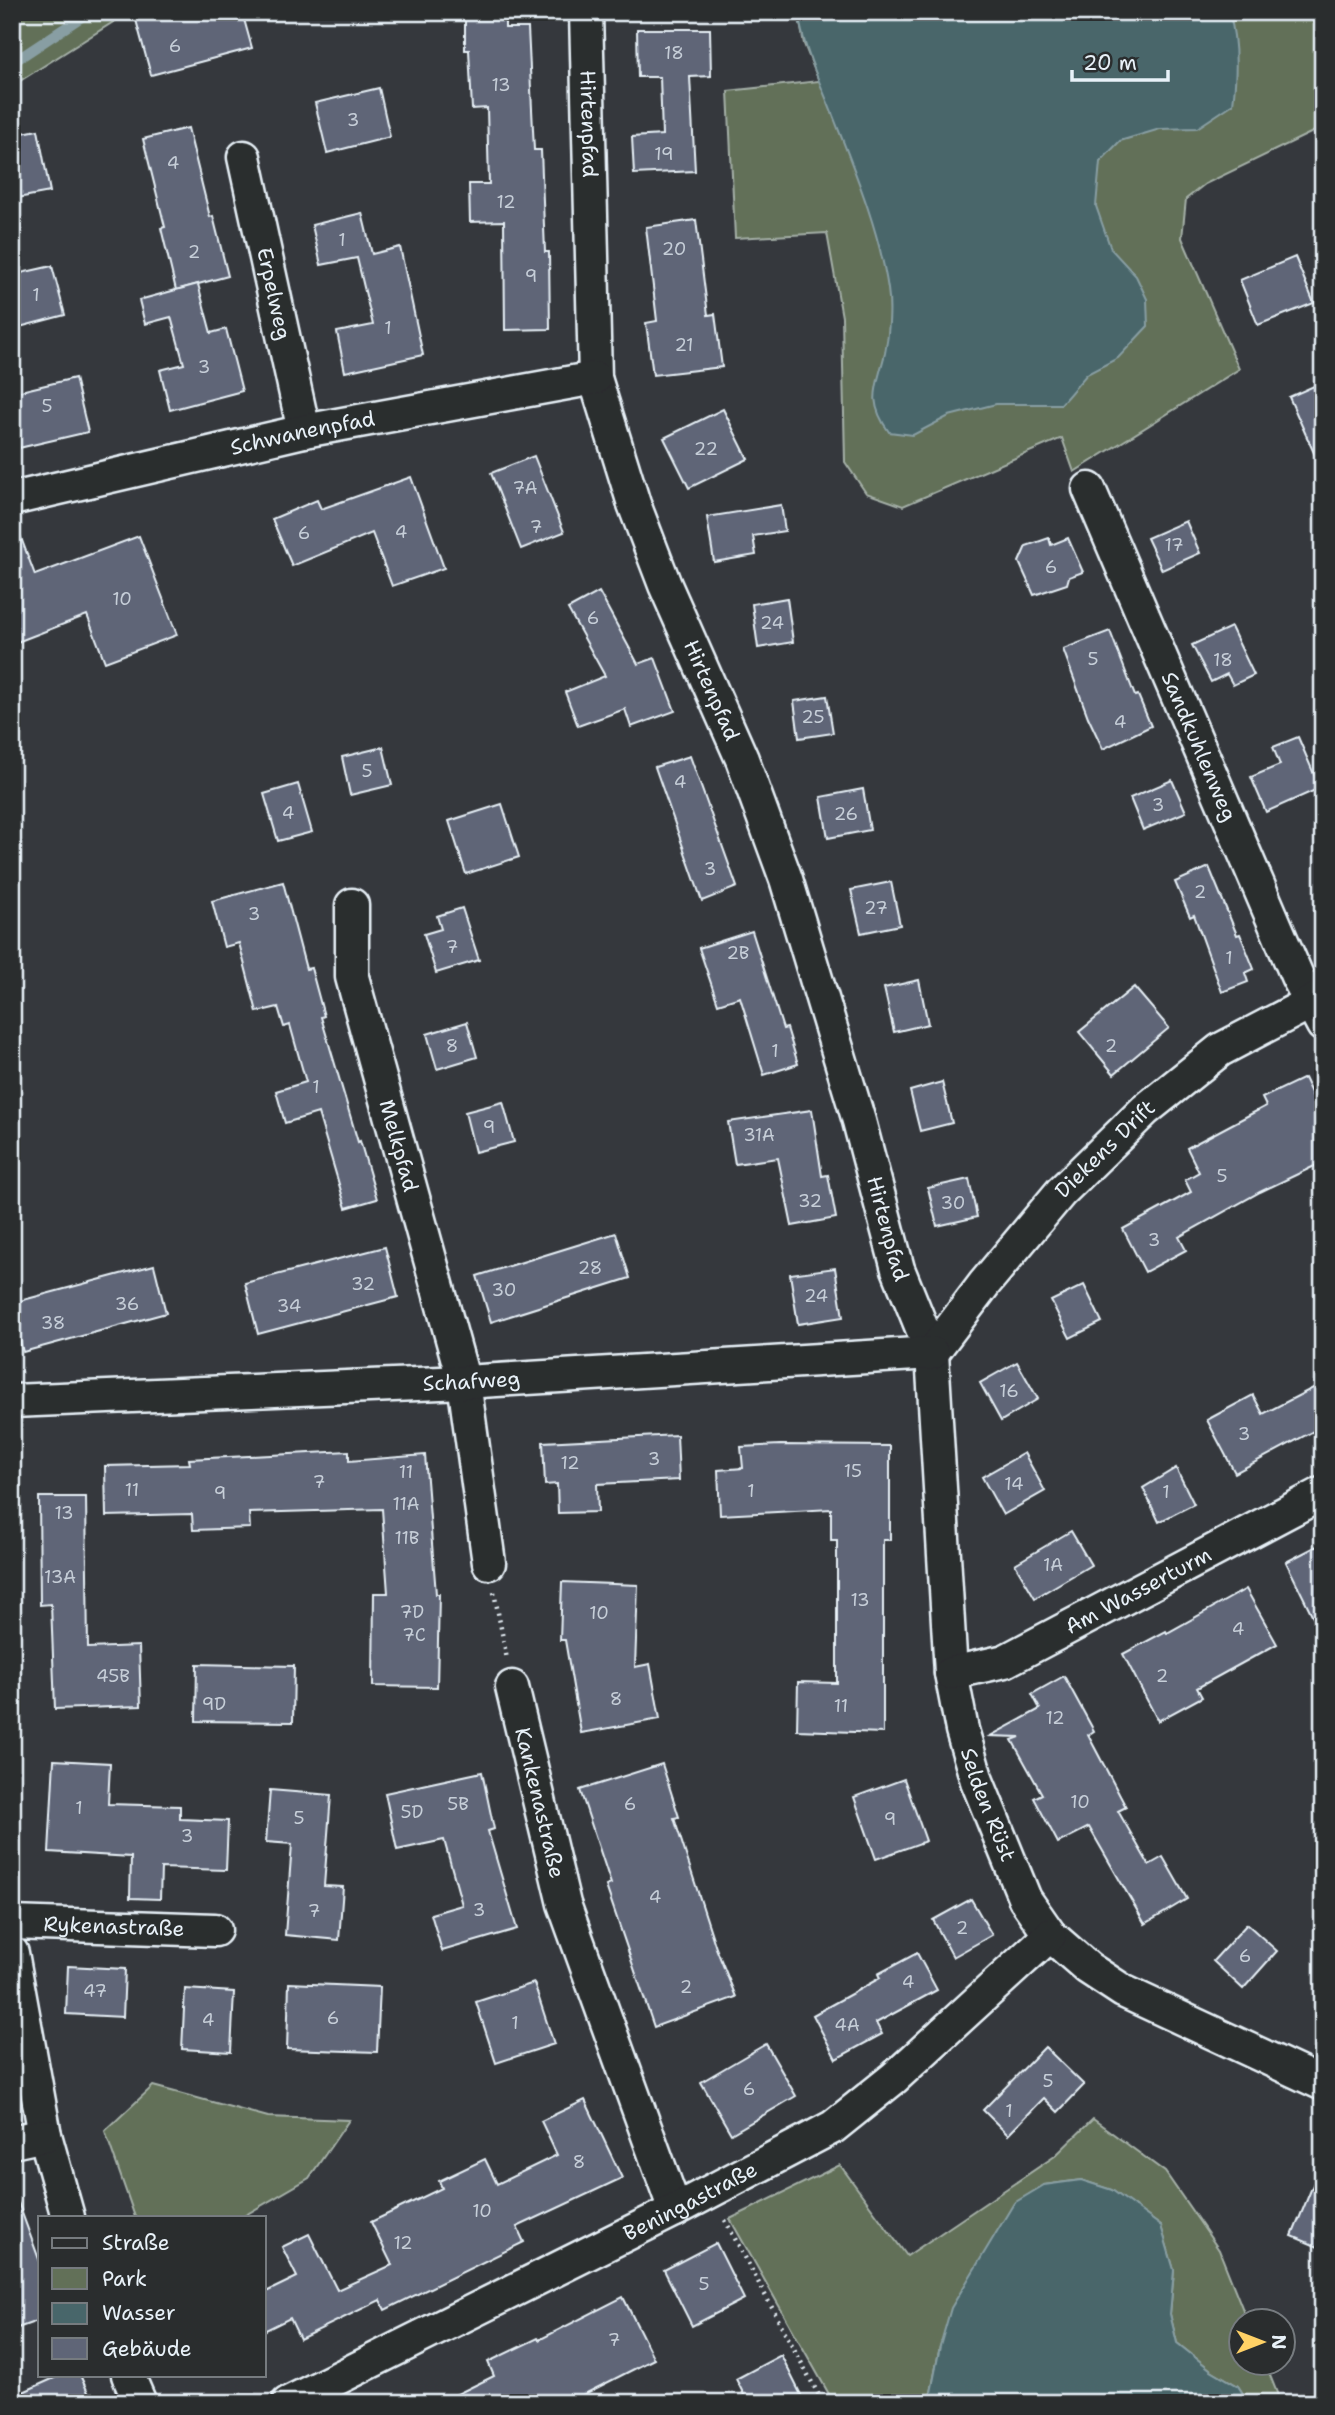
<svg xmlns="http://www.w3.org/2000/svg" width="1335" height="2415" font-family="'Shantell Sans',sans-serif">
  <rect width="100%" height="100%" fill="#35383d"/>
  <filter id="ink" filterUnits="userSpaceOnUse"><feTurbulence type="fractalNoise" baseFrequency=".0143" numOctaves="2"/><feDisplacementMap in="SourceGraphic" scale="14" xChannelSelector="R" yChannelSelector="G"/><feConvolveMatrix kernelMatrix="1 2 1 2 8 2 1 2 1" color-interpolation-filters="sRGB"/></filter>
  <g filter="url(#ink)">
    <g fill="#627058" stroke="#a5b0a8" stroke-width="2">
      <path d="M 12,12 L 129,12 L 12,86 Z"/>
      <path d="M 798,12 L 1312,12 L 1323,44 L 1323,127 L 1205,184 L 1186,199 L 1182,238 L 1239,369 L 1074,472 L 1062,438 L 903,506 L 866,493 L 845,462 L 842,317 L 827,233 L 735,238 L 728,91 L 819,81 L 804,44 Z"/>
      <path d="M 153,2086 L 268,2117 L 349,2120 L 309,2178 L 242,2217 L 135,2217 L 105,2131 Z"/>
      <path d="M 1093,2119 L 1165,2172 L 1219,2250 L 1247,2320 L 1240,2320 L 1240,2362 L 1265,2363 L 1281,2403 L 1249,2403 L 1238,2386 L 1211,2370 L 1177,2343 L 1170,2314 L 1174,2270 L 1161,2226 L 1111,2190 L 1081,2180 L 1044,2185 L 940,2346 L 929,2403 L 834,2403 L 730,2219 L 840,2165 L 907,2256 L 1055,2156 Z"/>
    </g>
    <g fill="#48666a" stroke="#889ea3" stroke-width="2">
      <path d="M 798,12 L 1229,12 C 1238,42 1237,73 1233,104 L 1197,128 L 1160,129 L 1120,141 L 1100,162 L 1096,206 L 1111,249 L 1136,276 L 1147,299 L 1148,326 L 1118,358 L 1087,374 L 1061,404 L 996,404 L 949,416 L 913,435 L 889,432 C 866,400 877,387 885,353 C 889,334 891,308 888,289 C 879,229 854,169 832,113 C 819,80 803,48 798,12 Z"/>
      <path d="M 1081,2180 L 1112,2190 L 1161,2226 L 1174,2270 L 1170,2314 L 1177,2343 L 1211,2370 L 1238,2386 L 1249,2403 L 929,2403 L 940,2346 L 951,2308 L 1014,2203 L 1044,2185 Z"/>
    </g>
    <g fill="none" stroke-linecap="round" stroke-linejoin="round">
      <path stroke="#889ea3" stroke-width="10" d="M 12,63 L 89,12"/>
    </g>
    <g fill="#5f6577" stroke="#e8f1f8" stroke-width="2">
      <path d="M 164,12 L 242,12 L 252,48 L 151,75 L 136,20 Z"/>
      <path d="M 465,12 L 505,12 L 505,28 L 528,28 L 534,150 L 541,150 L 545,252 L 549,252 L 550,329 L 505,330 L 504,221 L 470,222 L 469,184 L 489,184 L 487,108 L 472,109 L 469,50 L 465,50 Z"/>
      <path d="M 637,29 L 710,29 L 711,76 L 690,77 L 695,171 L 634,174 L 632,137 L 662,135 L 660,77 L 638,77 Z"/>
      <path d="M 379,88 L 390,137 L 327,153 L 315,103 Z"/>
      <path d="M 188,128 L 210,217 L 213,216 L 228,276 L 176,290 L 161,228 L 165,227 L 143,139 Z"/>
      <path d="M 38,130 L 50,192 L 12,199 L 12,135 Z"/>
      <path d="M 362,213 L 372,254 L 400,247 L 423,355 L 345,372 L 337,332 L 373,325 L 357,258 L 321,265 L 312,225 Z"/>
      <path d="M 696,220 L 708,315 L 715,314 L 722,367 L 653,375 L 646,323 L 657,321 L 646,227 Z"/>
      <path d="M 1295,257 L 1314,303 L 1258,325 L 1240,280 Z"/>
      <path d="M 52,266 L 65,315 L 12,329 L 12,275 Z"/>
      <path d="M 198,284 L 211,333 L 226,329 L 242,391 L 170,410 L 160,370 L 184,364 L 171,317 L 145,324 L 139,300 Z"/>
      <path d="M 75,378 L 88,432 L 19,448 L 12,420 L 12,393 Z"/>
      <path d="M 1323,382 L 1323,473 L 1289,397 Z"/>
      <path d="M 723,409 L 748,459 L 689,488 L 664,438 Z"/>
      <path d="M 534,456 L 564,532 L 521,549 L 491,473 Z"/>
      <path d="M 411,477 L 444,568 L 392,586 L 372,533 L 292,566 L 272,519 L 317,500 L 321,509 Z"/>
      <path d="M 781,505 L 785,531 L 753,536 L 756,555 L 714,562 L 707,517 Z"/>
      <path d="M 1186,521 L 1200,553 L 1162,570 L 1147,538 Z"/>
      <path d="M 15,522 L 35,575 L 139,536 L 177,635 L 105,662 L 87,615 L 12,644 L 12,523 Z"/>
      <path d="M 1049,538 L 1051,545 L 1068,538 L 1083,572 L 1069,577 L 1067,584 L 1034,595 L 1019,562 L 1026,546 Z"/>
      <path d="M 599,592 L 638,664 L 655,658 L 675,711 L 631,727 L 625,709 L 578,726 L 565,692 L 605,676 L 568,609 Z"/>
      <path d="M 787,598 L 793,642 L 758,648 L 752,604 Z"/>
      <path d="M 1231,627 L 1254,675 L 1233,685 L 1227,674 L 1211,682 L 1192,645 Z"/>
      <path d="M 1110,631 L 1135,696 L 1138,695 L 1151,726 L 1103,749 L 1088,717 L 1063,649 Z"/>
      <path d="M 827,696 L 833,733 L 799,738 L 794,701 Z"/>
      <path d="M 1298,737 L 1320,788 L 1266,812 L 1251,777 L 1280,765 L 1273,747 Z"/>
      <path d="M 383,747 L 392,785 L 350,795 L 342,757 Z"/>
      <path d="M 690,756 L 737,887 L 702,901 L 655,767 Z"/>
      <path d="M 1172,780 L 1186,812 L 1143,830 L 1130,798 Z"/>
      <path d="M 298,784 L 312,832 L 278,841 L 264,794 Z"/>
      <path d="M 863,789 L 870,830 L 828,838 L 821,797 Z"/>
      <path d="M 502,804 L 519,857 L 466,874 L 449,821 Z"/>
      <path d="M 1209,867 L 1237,935 L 1240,934 L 1254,969 L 1245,973 L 1248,982 L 1222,992 L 1194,915 L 1190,917 L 1175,882 Z"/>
      <path d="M 283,882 L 306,969 L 311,968 L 324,1016 L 321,1017 L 358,1142 L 360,1141 L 377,1199 L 346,1208 L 318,1113 L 285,1123 L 276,1091 L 306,1082 L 290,1025 L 284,1027 L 278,1007 L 257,1012 L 239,943 L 224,947 L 212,901 Z"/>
      <path d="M 891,882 L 900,925 L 861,933 L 851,890 Z"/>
      <path d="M 462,908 L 479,960 L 436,973 L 424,934 L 441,929 L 437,916 Z"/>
      <path d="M 752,931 L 783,1029 L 787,1028 L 798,1064 L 764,1075 L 740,997 L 718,1004 L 699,948 Z"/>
      <path d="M 919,980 L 928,1024 L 894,1032 L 884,988 Z"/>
      <path d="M 1134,987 L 1169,1028 L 1114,1074 L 1079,1032 Z"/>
      <path d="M 467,1022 L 477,1057 L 437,1069 L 427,1034 Z"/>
      <path d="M 1304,1078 L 1323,1118 L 1323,1162 L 1260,1192 L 1179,1237 L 1186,1250 L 1145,1272 L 1123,1229 L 1191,1192 L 1185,1180 L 1199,1172 L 1187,1148 L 1266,1106 L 1262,1098 Z"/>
      <path d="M 942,1082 L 952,1123 L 920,1131 L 910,1091 Z"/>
      <path d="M 503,1102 L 514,1142 L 475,1152 L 465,1112 Z"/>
      <path d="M 812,1110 L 822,1176 L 828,1175 L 836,1218 L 792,1226 L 778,1158 L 735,1164 L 728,1122 Z"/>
      <path d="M 969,1179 L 977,1217 L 937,1226 L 928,1188 Z"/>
      <path d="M 616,1233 L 630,1278 L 491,1322 L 477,1276 Z"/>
      <path d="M 385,1247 L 398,1297 L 258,1334 L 245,1283 Z"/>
      <path d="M 154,1265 L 166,1313 L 23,1352 L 12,1314 L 12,1303 Z"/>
      <path d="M 835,1268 L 843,1317 L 798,1324 L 790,1274 Z"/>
      <path d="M 1084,1285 L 1102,1322 L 1070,1338 L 1051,1301 Z"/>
      <path d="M 1017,1362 L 1038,1399 L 1001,1421 L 980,1383 Z"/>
      <path d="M 1323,1383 L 1323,1426 L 1235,1473 L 1207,1420 L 1253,1395 L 1263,1414 Z"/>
      <path d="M 677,1435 L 679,1480 L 597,1484 L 598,1512 L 558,1513 L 557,1484 L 545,1485 L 543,1442 Z"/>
      <path d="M 780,1445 L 890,1446 L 890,1540 L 883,1540 L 883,1733 L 797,1730 L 798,1682 L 837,1683 L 837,1540 L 831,1540 L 831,1509 L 720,1515 L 718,1470 L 743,1468 L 741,1447 Z"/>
      <path d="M 349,1451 L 349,1461 L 425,1455 L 436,1594 L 439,1594 L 437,1687 L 373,1686 L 374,1593 L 388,1593 L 382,1509 L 249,1513 L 250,1528 L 193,1530 L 192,1514 L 106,1516 L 105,1466 L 190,1464 L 189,1459 Z"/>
      <path d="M 1024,1453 L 1045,1491 L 1003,1515 L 982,1477 Z"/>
      <path d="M 1176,1468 L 1194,1504 L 1159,1522 L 1143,1488 Z"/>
      <path d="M 39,1497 L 86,1497 L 88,1648 L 139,1646 L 141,1706 L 55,1709 L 51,1604 L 40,1605 Z"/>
      <path d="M 1071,1531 L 1091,1565 L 1035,1598 L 1015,1564 Z"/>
      <path d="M 1323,1543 L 1323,1637 L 1286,1562 Z"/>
      <path d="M 562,1582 L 638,1585 L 635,1667 L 650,1664 L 660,1719 L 581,1733 L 565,1640 L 560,1640 Z"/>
      <path d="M 1246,1589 L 1277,1644 L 1197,1688 L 1202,1697 L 1158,1721 L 1123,1654 L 1166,1631 L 1167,1633 Z"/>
      <path d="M 197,1664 L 294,1666 L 293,1722 L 196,1721 Z"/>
      <path d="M 1064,1676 L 1094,1731 L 1088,1735 L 1126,1807 L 1118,1811 L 1149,1865 L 1163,1857 L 1187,1899 L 1145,1924 L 1089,1827 L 1058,1843 L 1034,1798 L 1042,1794 L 1012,1740 L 1020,1737 L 990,1736 L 1040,1709 L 1032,1694 Z"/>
      <path d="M 54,1760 L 110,1763 L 108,1804 L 180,1806 L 180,1819 L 228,1821 L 226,1870 L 161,1868 L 160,1899 L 130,1898 L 131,1857 L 49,1852 Z"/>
      <path d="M 662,1764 L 679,1817 L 674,1818 L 716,1948 L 736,1997 L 654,2027 L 606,1886 L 611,1884 L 580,1790 Z"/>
      <path d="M 482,1772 L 494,1829 L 488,1831 L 517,1929 L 442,1951 L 431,1914 L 462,1905 L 444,1840 L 397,1850 L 385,1793 Z"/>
      <path d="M 904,1779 L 926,1841 L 876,1859 L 854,1797 Z"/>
      <path d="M 270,1790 L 331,1795 L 324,1886 L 343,1887 L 339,1940 L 285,1935 L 292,1844 L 266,1842 Z"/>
      <path d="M 971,1899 L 992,1935 L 953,1957 L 933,1920 Z"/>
      <path d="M 1247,1924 L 1277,1951 L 1243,1989 L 1213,1961 Z"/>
      <path d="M 917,1953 L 937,1990 L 876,2023 L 882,2034 L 836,2059 L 813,2015 L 880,1978 L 878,1974 Z"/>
      <path d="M 68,1966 L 125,1969 L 123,2017 L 66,2014 Z"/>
      <path d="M 289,1983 L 380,1987 L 377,2052 L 287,2049 Z"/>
      <path d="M 534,1983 L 554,2044 L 496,2063 L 476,2002 Z"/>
      <path d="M 185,1989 L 234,1992 L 231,2052 L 182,2049 Z"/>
      <path d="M 766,2044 L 796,2096 L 731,2134 L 701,2082 Z"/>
      <path d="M 1045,2047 L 1084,2085 L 1058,2112 L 1044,2098 L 1008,2135 L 983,2110 Z"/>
      <path d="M 585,2100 L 622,2178 L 517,2227 L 524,2242 L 385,2310 L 380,2300 L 300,2339 L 290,2318 L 264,2331 L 264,2293 L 297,2277 L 282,2247 L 309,2234 L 337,2290 L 392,2265 L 371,2222 L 442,2188 L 439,2181 L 485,2159 L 497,2184 L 557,2155 L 541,2121 Z"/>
      <path d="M 1322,2163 L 1323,2163 L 1323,2249 L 1292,2236 Z"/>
      <path d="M 15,2194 L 40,2262 L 40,2320 L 12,2330 L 12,2195 Z"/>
      <path d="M 716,2243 L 744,2299 L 692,2326 L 664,2270 Z"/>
      <path d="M 623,2297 L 654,2359 L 567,2403 L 439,2403 L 494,2376 L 488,2362 L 538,2338 L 539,2340 Z"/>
      <path d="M 781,2355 L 805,2403 L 748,2403 L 736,2379 Z"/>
      <path d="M 61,2375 L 80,2375 L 93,2403 L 12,2403 L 12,2397 Z"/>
    </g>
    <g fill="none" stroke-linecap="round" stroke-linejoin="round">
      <g stroke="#e8f1f8" stroke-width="37">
        <g id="street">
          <path id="s1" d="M 586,12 L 595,378 L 634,504 L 665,585 L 742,759 L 786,879 L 859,1121 L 898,1269 L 932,1353 L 951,1673 L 962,1730 L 977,1781 L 1025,1899 L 1050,1935 L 1088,1968 L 1123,1991 L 1323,2084"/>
          <path id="s2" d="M 244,157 L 304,431"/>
          <path id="s3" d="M 1089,489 L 1297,976 L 1323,1025"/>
          <path id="s4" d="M 12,499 L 304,431 L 595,378"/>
          <path id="s5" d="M 352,905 L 352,977 L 464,1382 L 489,1563"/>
          <path id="s6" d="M 932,1353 L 985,1283 L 1061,1192 L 1145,1110 L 1220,1050 L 1323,996"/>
          <path id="s7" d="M 12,1401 L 464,1382 L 932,1353"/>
          <path id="s8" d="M 951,1673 L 1005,1661 L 1323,1493"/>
          <path id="s9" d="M 512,1687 L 564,1904 L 675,2210"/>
          <path id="s10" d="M 12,1923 L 215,1930"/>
          <path d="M 12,1953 L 45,2135 L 68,2217"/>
          <path d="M 12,2142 L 45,2135"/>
          <path d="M 128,2375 L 140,2403"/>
          <path id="s11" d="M 288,2403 L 675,2210 L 833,2127 L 894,2078 L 1050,1935"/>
        </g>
      </g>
      <g stroke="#e8f1f8" stroke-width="4.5" stroke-dasharray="2 5" stroke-linecap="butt">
        <path d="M 494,1592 L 507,1659"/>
        <path d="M 725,2220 L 823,2403"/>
      </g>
      <use href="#street" stroke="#2a2d2e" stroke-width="32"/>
    </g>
  </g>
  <g text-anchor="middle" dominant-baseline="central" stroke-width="7" stroke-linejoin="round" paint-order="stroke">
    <g font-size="18" fill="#c6ced8">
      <text x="175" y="46">6</text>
      <text x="674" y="53">18</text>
      <text x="501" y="85">13</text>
      <text x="353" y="120">3</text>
      <text x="664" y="154">19</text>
      <text x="173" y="163">4</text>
      <text x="506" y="202">12</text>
      <text x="342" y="240">1</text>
      <text x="674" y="249">20</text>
      <text x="194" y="252">2</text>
      <text x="531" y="276">9</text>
      <text x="36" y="295">1</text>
      <text x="388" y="328">1</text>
      <text x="684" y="345">21</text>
      <text x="204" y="367">3</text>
      <text x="47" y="406">5</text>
      <text x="706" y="449">22</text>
      <text x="525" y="488">7A</text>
      <text x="536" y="527">7</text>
      <text x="401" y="532">4</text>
      <text x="304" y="533">6</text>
      <text x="1174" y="545">17</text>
      <text x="1051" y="567">6</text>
      <text x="122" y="599">10</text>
      <text x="593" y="618">6</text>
      <text x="772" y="623">24</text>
      <text x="1093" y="659">5</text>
      <text x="1223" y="660">18</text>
      <text x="813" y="717">25</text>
      <text x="1120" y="722">4</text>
      <text x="367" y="771">5</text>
      <text x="680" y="782">4</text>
      <text x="1158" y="805">3</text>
      <text x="288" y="813">4</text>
      <text x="846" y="814">26</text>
      <text x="710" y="869">3</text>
      <text x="1200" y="892">2</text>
      <text x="876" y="908">27</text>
      <text x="254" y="914">3</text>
      <text x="452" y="947">7</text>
      <text x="738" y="953">2B</text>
      <text x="1229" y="958">1</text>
      <text x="452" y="1046">8</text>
      <text x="1111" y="1046">2</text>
      <text x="775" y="1051">1</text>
      <text x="316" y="1087">1</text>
      <text x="489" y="1127">9</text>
      <text x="759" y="1135">31A</text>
      <text x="1222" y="1176">5</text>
      <text x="810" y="1201">32</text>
      <text x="953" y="1203">30</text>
      <text x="1154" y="1240">3</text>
      <text x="590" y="1268">28</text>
      <text x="363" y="1284">32</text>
      <text x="504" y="1290">30</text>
      <text x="816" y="1296">24</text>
      <text x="127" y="1304">36</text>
      <text x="289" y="1306">34</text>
      <text x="53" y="1323">38</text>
      <text x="1009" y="1391">16</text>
      <text x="1244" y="1434">3</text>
      <text x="654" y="1459">3</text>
      <text x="570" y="1463">12</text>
      <text x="853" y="1471">15</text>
      <text x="406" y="1472">11</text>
      <text x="319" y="1482">7</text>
      <text x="1014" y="1484">14</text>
      <text x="132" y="1490">11</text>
      <text x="751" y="1491">1</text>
      <text x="1166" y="1492">1</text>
      <text x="220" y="1493">9</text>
      <text x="406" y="1504">11A</text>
      <text x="64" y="1513">13</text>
      <text x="407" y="1538">11B</text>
      <text x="1053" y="1565">1A</text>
      <text x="60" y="1577">13A</text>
      <text x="860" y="1600">13</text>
      <text x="412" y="1612">7D</text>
      <text x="599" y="1613">10</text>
      <text x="1238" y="1629">4</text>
      <text x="414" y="1635">7C</text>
      <text x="113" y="1676">45B</text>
      <text x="1162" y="1676">2</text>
      <text x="616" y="1699">8</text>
      <text x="214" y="1704">9D</text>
      <text x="841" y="1706">11</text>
      <text x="1055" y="1718">12</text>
      <text x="1080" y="1802">10</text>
      <text x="458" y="1804">5B</text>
      <text x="630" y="1804">6</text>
      <text x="79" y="1808">1</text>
      <text x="412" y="1812">5D</text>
      <text x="299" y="1818">5</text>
      <text x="890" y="1819">9</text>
      <text x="187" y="1836">3</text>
      <text x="655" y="1897">4</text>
      <text x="479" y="1910">3</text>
      <text x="314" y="1911">7</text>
      <text x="962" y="1928">2</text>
      <text x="1245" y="1956">6</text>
      <text x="908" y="1982">4</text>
      <text x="686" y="1987">2</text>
      <text x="95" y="1991">47</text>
      <text x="333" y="2018">6</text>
      <text x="208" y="2020">4</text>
      <text x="515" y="2023">1</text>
      <text x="847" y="2025">4A</text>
      <text x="1048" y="2081">5</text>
      <text x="749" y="2089">6</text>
      <text x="1009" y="2111">1</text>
      <text x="579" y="2162">8</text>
      <text x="482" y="2211">10</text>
      <text x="403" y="2243">12</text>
      <text x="704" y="2284">5</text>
      <text x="614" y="2340">7</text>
    </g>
    <g font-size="21" fill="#e8f1f8" stroke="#2a2d2e">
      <text stroke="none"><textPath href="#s1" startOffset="112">Hirtenpfad</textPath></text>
      <text stroke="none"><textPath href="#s2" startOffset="140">Erpelweg</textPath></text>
      <text stroke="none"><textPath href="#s4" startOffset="298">Schwanenpfad</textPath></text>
      <text stroke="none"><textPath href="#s1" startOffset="700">Hirtenpfad</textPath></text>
      <text stroke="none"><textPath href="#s3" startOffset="280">Sandkuhlenweg</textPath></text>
      <text stroke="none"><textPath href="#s5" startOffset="247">Melkpfad</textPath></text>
      <text stroke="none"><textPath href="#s6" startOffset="268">Diekens Drift</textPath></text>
      <text stroke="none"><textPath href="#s1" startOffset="1267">Hirtenpfad</textPath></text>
      <text stroke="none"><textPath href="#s7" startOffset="460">Schafweg</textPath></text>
      <text stroke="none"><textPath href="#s8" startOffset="206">Am Wasserturm</textPath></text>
      <text stroke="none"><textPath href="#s9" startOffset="119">Kankenastraße</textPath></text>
      <text stroke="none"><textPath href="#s1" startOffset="1857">Selden Rüst</textPath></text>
      <text stroke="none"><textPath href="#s10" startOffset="102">Rykenastraße</textPath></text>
      <text stroke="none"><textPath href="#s11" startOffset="450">Beningastraße</textPath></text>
    </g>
  </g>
  <rect width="1335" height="2415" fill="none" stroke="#2a2d2e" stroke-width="42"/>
  <rect x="21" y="21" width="1293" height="2373" fill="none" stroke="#e8f1f8" stroke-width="2.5" filter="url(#ink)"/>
  <rect x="38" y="2216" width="228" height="161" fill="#2a2d2e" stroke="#767b7f" stroke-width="2"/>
  <rect x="52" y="2238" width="35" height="10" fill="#2a2d2e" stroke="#767b7f" stroke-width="2"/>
  <text x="102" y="2250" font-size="21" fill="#e8f1f8">Straße</text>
  <rect x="52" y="2268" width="35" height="21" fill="#627058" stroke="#767b7f" stroke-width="2"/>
  <text x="102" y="2286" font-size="21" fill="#e8f1f8">Park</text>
  <rect x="52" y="2303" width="35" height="21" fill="#48666a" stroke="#767b7f" stroke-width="2"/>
  <text x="102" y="2320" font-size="21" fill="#e8f1f8">Wasser</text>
  <rect x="52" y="2338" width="35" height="21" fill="#5f6577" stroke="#767b7f" stroke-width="2"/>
  <text x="102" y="2356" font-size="21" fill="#e8f1f8">Gebäude</text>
  <g transform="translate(1262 2342) rotate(90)"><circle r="33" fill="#2a2d2e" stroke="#767b7f" stroke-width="2"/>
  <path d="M0-5L12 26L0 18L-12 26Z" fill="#ffd166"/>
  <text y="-10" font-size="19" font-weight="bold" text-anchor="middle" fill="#e8f1f8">N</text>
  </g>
  <path d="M1072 70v10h96v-10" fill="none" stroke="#e8f1f8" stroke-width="3.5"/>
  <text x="1083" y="70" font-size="21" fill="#e8f1f8" stroke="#2a2d2e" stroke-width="5" paint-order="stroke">20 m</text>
</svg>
